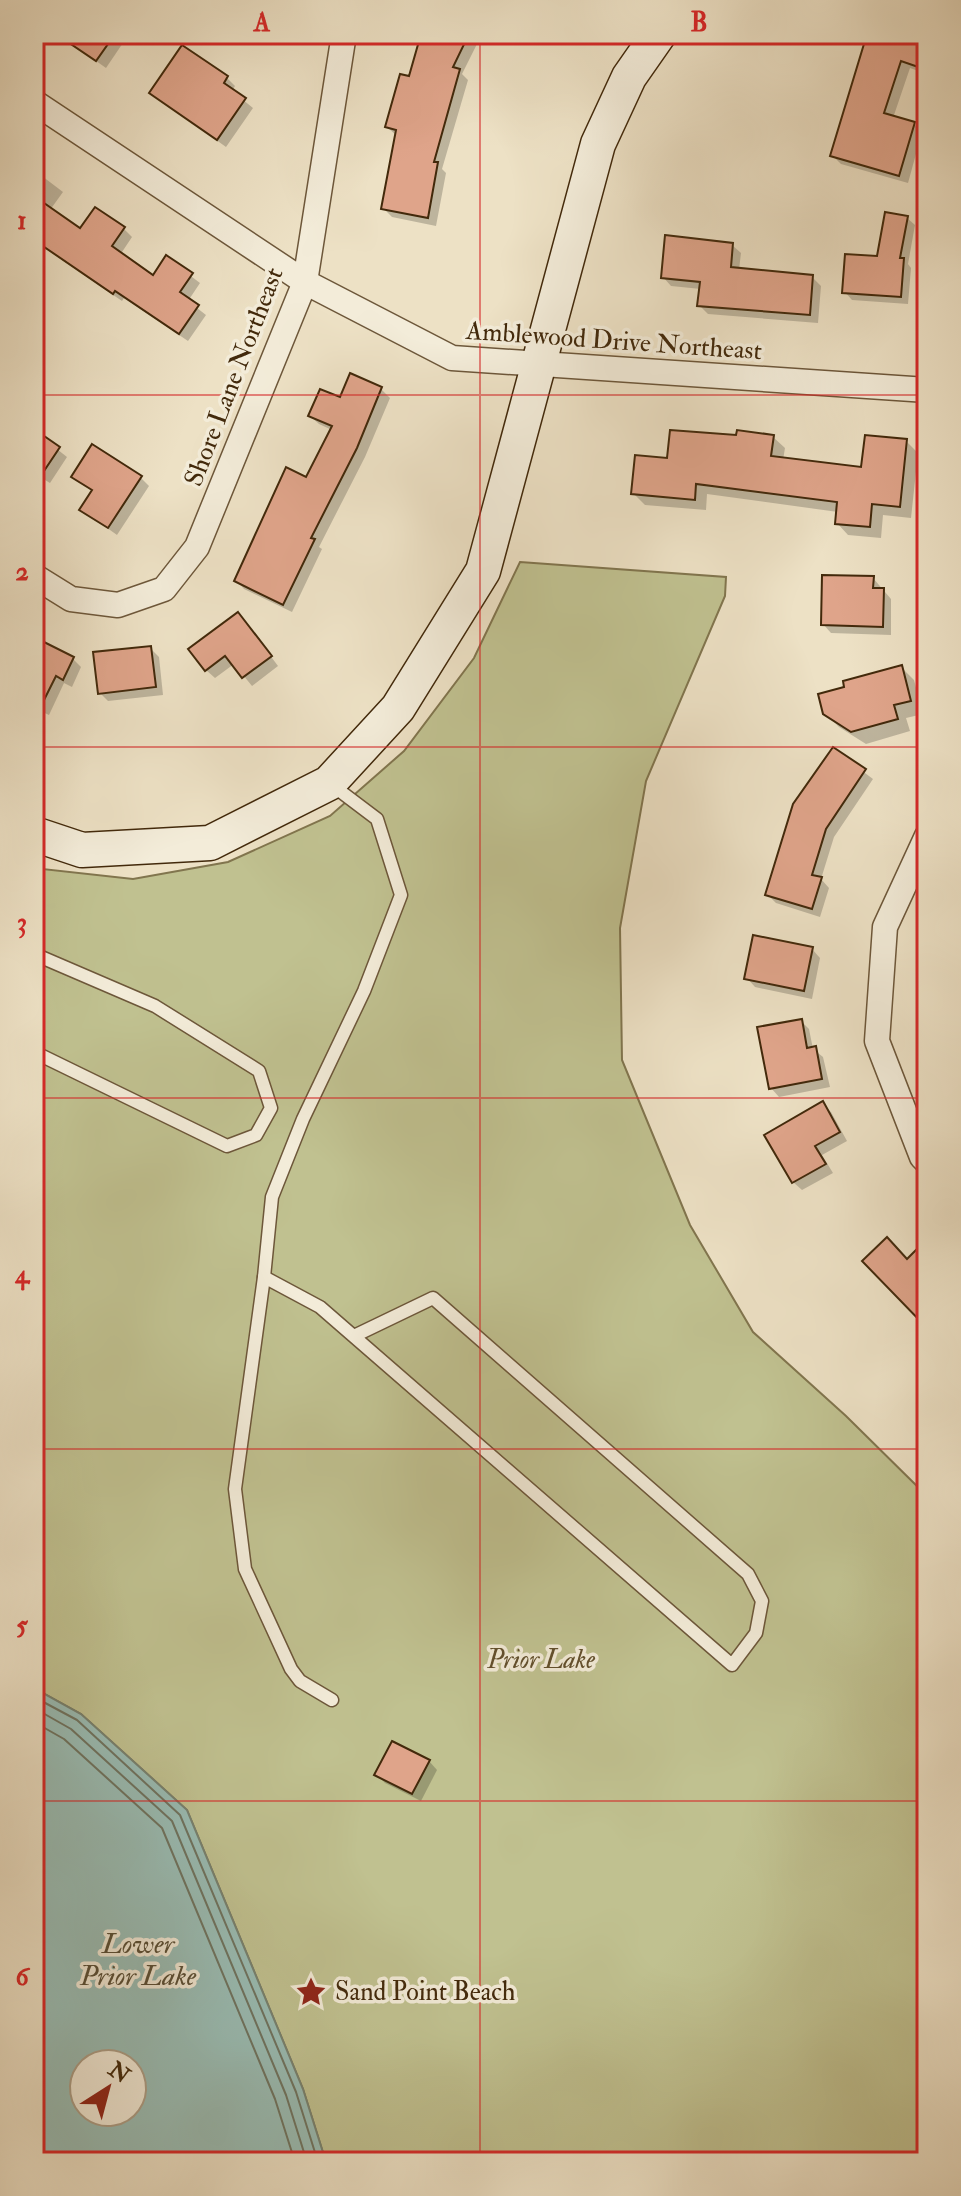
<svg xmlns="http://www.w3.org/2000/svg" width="961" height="2196" font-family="'IM FELL Double Pica',serif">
  <rect width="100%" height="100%" fill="#ede1c5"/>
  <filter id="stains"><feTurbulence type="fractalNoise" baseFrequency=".0025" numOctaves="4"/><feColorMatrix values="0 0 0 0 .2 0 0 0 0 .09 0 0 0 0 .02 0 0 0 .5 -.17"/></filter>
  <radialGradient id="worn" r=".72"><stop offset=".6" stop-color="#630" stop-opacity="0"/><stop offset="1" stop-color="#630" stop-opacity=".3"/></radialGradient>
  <path fill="#c0c190" stroke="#81754e" stroke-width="2" d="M 520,562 L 726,577 L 725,596 L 646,781 L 620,928 L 622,1060 L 690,1225 L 753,1332 L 846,1416 L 927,1496 L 927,2162 L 326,2162 L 303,2089 L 187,1810 L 81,1714 L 34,1688 L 34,868 L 133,879 L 228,862 L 330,816 L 404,751 L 474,658 Z"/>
  <path fill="#99bdb5" stroke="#768271" stroke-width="2" fill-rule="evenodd" d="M 34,1688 L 81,1714 L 187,1810 L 303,2089 L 326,2162 L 34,2162 ZM 84,2064 L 132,2064 L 132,2112 L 84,2112 Z"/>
  <g fill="#0003">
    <path d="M 58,34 L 129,34 L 106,68 Z"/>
    <path d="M 423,34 L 482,34 L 462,74 L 468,80 L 442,169 L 446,173 L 436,226 L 392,217 L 384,209 L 397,136 L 387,127 L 411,79 Z"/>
    <path d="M 869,34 L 927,34 L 927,74 L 910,68 L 893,118 L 914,124 L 922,132 L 908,183 L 841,164 L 832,155 Z"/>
    <path d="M 227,78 L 235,86 L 232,91 L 253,108 L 226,147 L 151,93 Z"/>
    <path d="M 34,170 L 63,192 L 50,210 L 81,231 L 124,229 L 132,237 L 120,255 L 153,278 L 167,258 L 200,283 L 188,301 L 206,315 L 188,341 L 124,298 L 122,301 L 46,249 L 45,251 L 34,244 Z"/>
    <path d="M 907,218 L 915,225 L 908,264 L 911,268 L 908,304 L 852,300 L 845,292 L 879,258 Z"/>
    <path d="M 732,245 L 741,253 L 739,270 L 812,277 L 821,286 L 818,323 L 708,314 L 699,305 L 701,289 L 671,286 L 663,277 Z"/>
    <path d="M 351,376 L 381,389 L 390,398 L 365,457 L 319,547 L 322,549 L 292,612 L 244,589 L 236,580 L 307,479 L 332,430 L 319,424 L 310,416 L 341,400 Z"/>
    <path d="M 34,431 L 67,457 L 50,483 L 37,475 L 34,480 Z"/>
    <path d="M 773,437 L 785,448 L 783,460 L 863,470 L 906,441 L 918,453 L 911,518 L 883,515 L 881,538 L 848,535 L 837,523 L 838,512 L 707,494 L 706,510 L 645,505 L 633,493 L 669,460 Z"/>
    <path d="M 73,476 L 141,478 L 149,486 L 117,535 L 82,510 L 93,492 Z"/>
    <path d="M 873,578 L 891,599 L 891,635 L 831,633 L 823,624 Z"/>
    <path d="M 246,623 L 278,666 L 252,686 L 234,664 L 215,678 L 206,670 Z"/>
    <path d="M 150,648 L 159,657 L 163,695 L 108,701 L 100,693 Z"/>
    <path d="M 34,656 L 73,659 L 81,667 L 72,687 L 64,683 L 49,715 L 34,708 Z"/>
    <path d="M 901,667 L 914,680 L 923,714 L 906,718 L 910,731 L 866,744 L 839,727 L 825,713 Z"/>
    <path d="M 833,749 L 873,779 L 834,837 L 821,879 L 829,888 L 820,917 L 776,903 L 767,894 Z"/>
    <path d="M 812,949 L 820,958 L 812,999 L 755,987 L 747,978 Z"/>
    <path d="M 801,1021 L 809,1029 L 813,1049 L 823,1057 L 830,1087 L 779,1097 L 771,1088 Z"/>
    <path d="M 822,1104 L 831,1112 L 847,1141 L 822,1155 L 833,1173 L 802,1190 L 793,1182 Z"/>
    <path d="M 429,1761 L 437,1770 L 421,1801 L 385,1783 L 377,1775 Z"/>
  </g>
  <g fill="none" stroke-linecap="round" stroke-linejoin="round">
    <g stroke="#6e7360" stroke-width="2">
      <path d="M 34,1697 L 77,1720 L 180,1815 L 296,2092 L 318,2162"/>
      <path d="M 34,1708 L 71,1729 L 172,1821 L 286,2095 L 307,2162"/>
      <path d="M 34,1722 L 64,1739 L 162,1828 L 275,2099 L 295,2162"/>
    </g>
  </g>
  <g fill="#dfa48a" stroke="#42290b" stroke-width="2">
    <path d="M 56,34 L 115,34 L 96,61 Z"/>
    <path d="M 421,34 L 469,34 L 453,67 L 460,69 L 434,162 L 438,162 L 428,218 L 381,209 L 396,130 L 385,127 L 400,74 L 409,76 Z"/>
    <path d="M 867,34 L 927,34 L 927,70 L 901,61 L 884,113 L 915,122 L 899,176 L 830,156 Z"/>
    <path d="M 182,45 L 228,76 L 224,83 L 246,98 L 217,140 L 149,93 Z"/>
    <path d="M 34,196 L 80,228 L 95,207 L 125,227 L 112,246 L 153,275 L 166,255 L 193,273 L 180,292 L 199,305 L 179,334 L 115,291 L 113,294 L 34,240 Z"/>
    <path d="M 885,212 L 908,216 L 900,258 L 904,258 L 901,297 L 842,293 L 845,254 L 877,256 Z"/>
    <path d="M 665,235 L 733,243 L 731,267 L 813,275 L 810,315 L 697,306 L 700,282 L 661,278 Z"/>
    <path d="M 350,373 L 382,387 L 357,448 L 311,538 L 315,539 L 283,605 L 234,581 L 286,467 L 306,477 L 332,426 L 308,416 L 320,389 L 340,397 Z"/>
    <path d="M 34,429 L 60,447 L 34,486 Z"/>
    <path d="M 670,430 L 736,435 L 737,430 L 774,435 L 771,456 L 861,467 L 865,435 L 907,439 L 900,507 L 872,504 L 870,527 L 835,524 L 837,502 L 696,484 L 695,500 L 631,494 L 635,455 L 667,458 Z"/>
    <path d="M 92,444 L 142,476 L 108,528 L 79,510 L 92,490 L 71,477 Z"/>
    <path d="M 822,575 L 874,576 L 873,588 L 884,588 L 883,627 L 821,625 Z"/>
    <path d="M 238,612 L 272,656 L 242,678 L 225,656 L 205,671 L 188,649 Z"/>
    <path d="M 34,637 L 74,657 L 63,680 L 56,676 L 34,720 Z"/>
    <path d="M 151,646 L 156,687 L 98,694 L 93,652 Z"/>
    <path d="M 902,665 L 911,701 L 894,705 L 898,719 L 851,732 L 823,714 L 818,694 L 844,687 L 843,681 Z"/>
    <path d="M 833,747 L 866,769 L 826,829 L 812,875 L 822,877 L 812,909 L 765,895 L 793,804 Z"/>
    <path d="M 753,935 L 813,947 L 804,991 L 744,979 Z"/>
    <path d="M 802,1019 L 807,1048 L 816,1046 L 822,1079 L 769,1089 L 757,1027 Z"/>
    <path d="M 823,1101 L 840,1132 L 815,1146 L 826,1164 L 792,1183 L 764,1135 Z"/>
    <path d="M 887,1237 L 907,1259 L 927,1239 L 927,1328 L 862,1261 Z"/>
    <path d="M 392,1741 L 430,1760 L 412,1794 L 374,1775 Z"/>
  </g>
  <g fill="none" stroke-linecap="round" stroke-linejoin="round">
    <g stroke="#6d573a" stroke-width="15">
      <g id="lane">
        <path d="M 34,954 L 155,1006 L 259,1071 L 271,1108 L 256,1135 L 227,1146 L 34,1052"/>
        <path d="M 264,1277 L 320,1307 L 732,1665 L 756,1633 L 762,1601 L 748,1574 L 433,1298 L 354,1336"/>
        <path d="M 332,1700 L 300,1681 L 291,1669 L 245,1569 L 235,1489 L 264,1277 L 272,1197 L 303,1119 L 364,991 L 401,895 L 377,819 L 332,785"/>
      </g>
    </g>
    <g stroke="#6d573a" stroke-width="27">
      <g id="street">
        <path d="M 34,102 L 305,282 L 452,358 L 927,390"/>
        <path d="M 34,576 L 71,599 L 118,605 L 164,589 L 197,547 L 305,282 L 344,34"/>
        <path d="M 927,836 L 885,927 L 877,1041 L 922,1157 L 927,1162"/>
      </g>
    </g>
    <g stroke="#42290b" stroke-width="37">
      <path id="secondary" d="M 34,834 L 82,850 L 210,843 L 329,783 L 398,708 L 483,571 L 598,144 L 629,77 L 659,34"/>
    </g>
    <use href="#lane" stroke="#f3ecd9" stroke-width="12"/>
    <use href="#street" stroke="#f3ecd9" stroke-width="24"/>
    <use href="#secondary" stroke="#f3ecd9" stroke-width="34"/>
  </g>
  <path fill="none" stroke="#d62828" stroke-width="2" stroke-opacity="0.55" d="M 480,34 L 480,2162M 34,395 L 927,395M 34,747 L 927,747M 34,1098 L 927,1098M 34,1449 L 927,1449M 34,1801 L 927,1801"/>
  <defs>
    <g id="sight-bare" transform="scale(2.4)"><path d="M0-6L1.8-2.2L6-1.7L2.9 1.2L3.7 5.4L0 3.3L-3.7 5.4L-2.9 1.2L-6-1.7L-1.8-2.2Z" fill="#8f2418" stroke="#f3ecd9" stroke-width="2.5" paint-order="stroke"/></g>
  </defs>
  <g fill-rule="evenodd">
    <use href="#sight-bare" x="311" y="1992"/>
  </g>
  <g text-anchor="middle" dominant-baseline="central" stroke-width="7" stroke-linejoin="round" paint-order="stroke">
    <g font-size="26" fill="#42290b" stroke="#f3ecd9">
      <text transform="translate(614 341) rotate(4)">Amblewood Drive Northeast</text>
      <text transform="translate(234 377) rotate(-69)">Shore Lane Northeast</text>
    </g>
    <g font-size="26" font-style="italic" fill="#624f2c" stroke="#f3ecd9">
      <text x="541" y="1660">Prior Lake</text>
    </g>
    <g font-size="26" fill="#42290b" stroke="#f3ecd9" text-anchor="start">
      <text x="335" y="1992">Sand Point Beach</text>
    </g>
    <g font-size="28" font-style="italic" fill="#584e36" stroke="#f3ecd9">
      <text x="138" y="1944">Lower<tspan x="138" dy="32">Prior Lake</tspan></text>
    </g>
  </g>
  <rect width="961" height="2196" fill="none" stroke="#ede1c5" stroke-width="88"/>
  <g transform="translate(108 2088) rotate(36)"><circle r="38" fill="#f3ecd9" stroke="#ac9e87" stroke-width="2"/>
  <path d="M0-6L14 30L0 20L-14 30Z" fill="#8f2418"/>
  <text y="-12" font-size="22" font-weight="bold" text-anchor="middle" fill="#42290b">N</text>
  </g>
  <rect x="44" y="44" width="873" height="2108" fill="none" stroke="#d62828" stroke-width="3"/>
  <g font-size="26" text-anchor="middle" font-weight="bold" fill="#d62828">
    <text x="262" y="31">A</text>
    <text x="699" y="31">B</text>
    <text x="22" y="229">1</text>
    <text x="22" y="580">2</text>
    <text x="22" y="931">3</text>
    <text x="22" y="1283">4</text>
    <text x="22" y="1634">5</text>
    <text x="22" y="1985">6</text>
  </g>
  <rect width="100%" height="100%" filter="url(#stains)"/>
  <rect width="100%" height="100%" fill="url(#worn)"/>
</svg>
